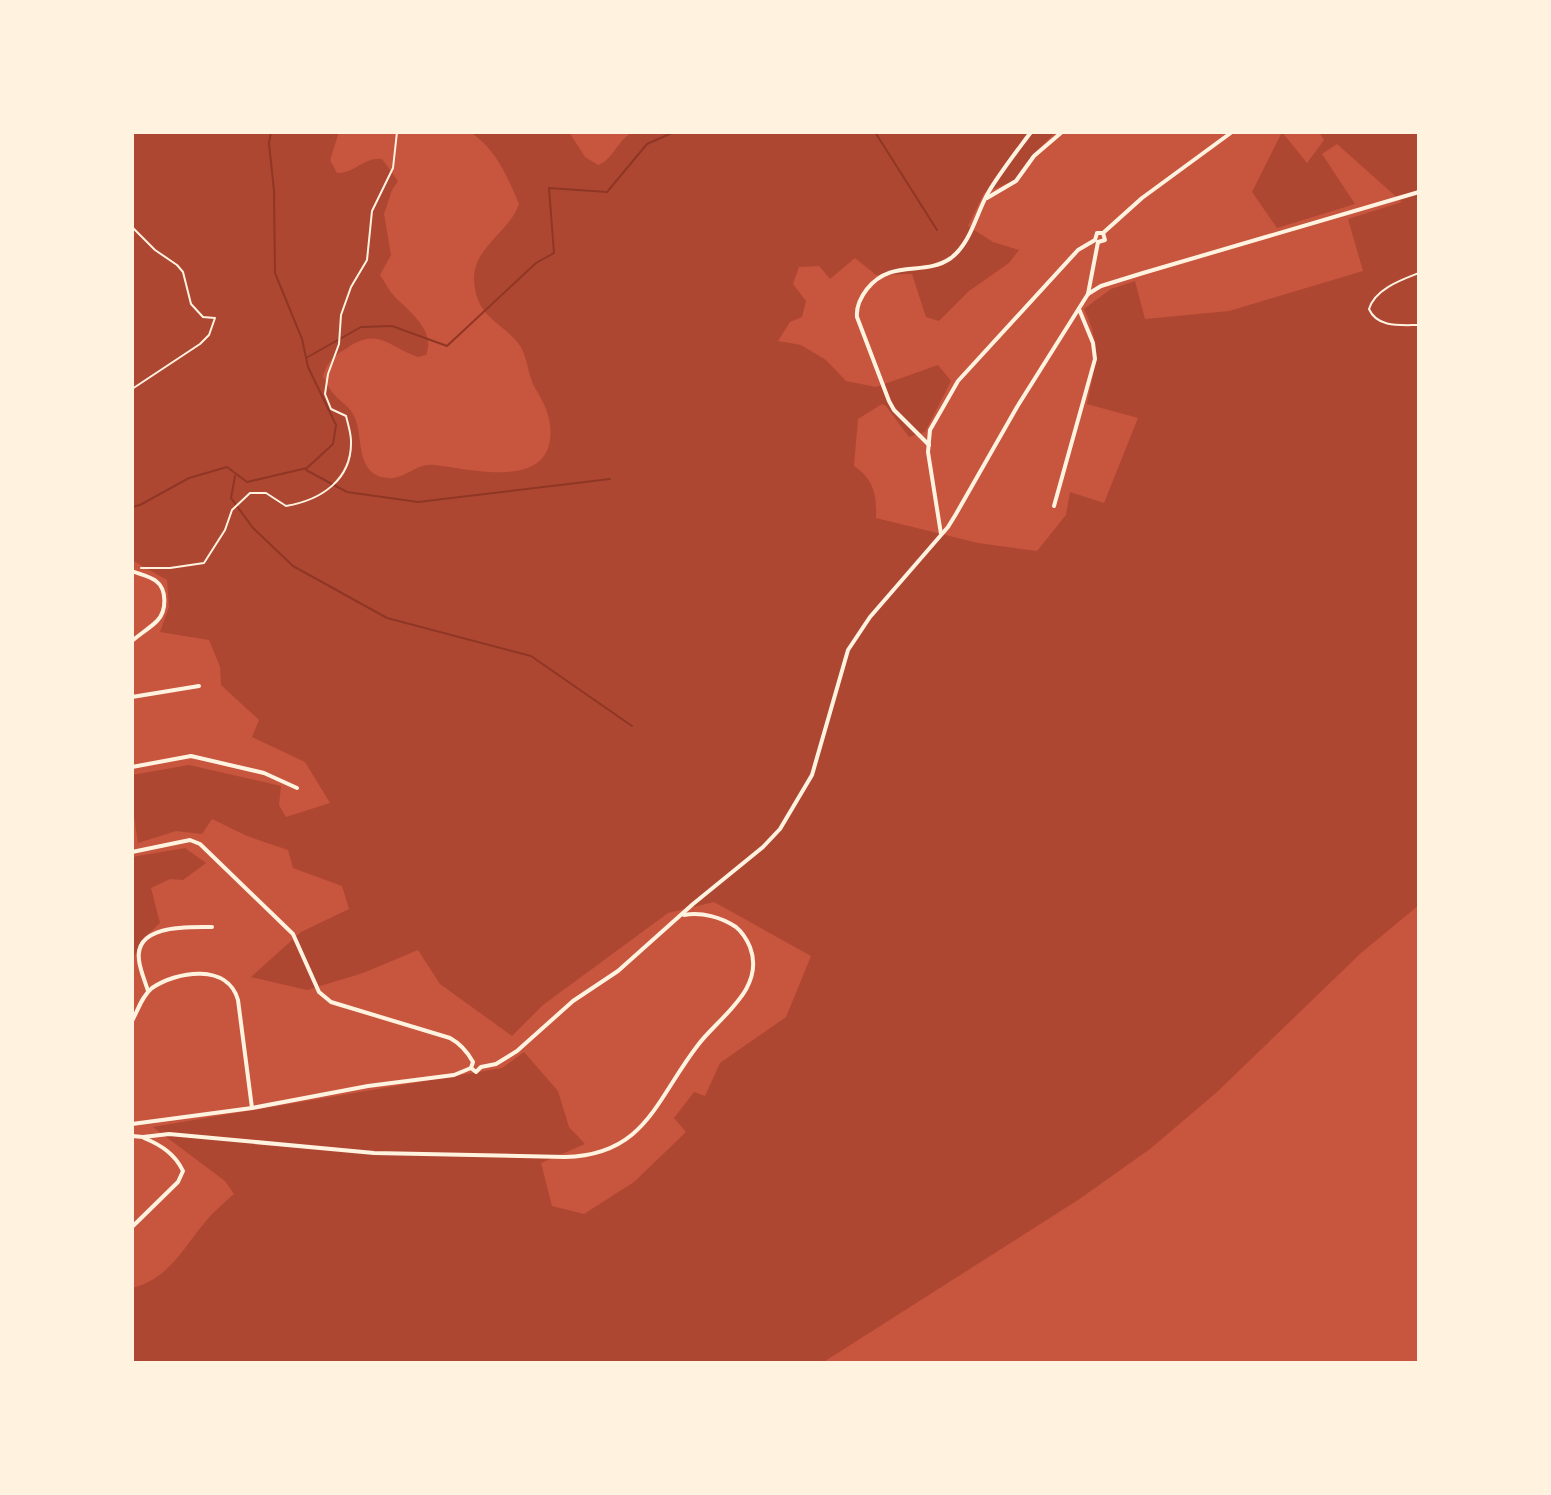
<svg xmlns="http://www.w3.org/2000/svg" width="1551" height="1495" font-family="Inter,sans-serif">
  <rect width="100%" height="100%" fill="#c8553d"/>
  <g fill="#ae4732">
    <path d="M 132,132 L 339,132 L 330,160 L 337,173 C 354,174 364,157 382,159 L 398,181 L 392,190 L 384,214 L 391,255 L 380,275 C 385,282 389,291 395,297 C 410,312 436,331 426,355 L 418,357 C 387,346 378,327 347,348 C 333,356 328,361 323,376 C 326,382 329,388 332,392 C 339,401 348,405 353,414 C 365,434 353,475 388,478 C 404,480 416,463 434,465 C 464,468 538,488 549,445 C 554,423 546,406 535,388 C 527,374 528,355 518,343 C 498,319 477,318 474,281 C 472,248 509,233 519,204 C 508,177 495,148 470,132 L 569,132 L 585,157 L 598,165 C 614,159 617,140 633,132 L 1056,132 L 1033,154 L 1015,180 L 984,193 L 968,226 L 993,242 L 1019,250 L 1009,263 L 969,291 L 939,321 L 926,317 L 912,274 L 876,275 L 855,258 L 830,279 L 819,266 L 799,267 L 793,284 L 806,301 L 802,317 L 790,322 L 778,341 L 801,345 L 826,360 L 846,381 L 876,387 L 938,365 L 951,381 L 925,432 L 909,437 L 886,406 L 882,404 L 858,419 L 854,466 C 874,479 877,496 876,518 L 978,543 L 1037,551 L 1066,515 L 1070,492 L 1104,503 L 1138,418 L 1087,404 C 1095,366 1102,345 1084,309 L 1111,289 L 1135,281 L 1145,319 L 1229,311 L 1363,271 L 1348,219 L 1402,202 L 1337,144 L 1322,154 L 1355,204 L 1277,228 L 1252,192 L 1282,132 L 1307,163 L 1324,140 L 1319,132 L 1419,132 L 1419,905 L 1361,953 L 1217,1092 L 1150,1149 L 1078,1200 L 822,1363 L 132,1363 L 132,1288 C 169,1279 183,1248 206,1221 C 214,1211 224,1203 234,1194 L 225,1181 L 153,1127 L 502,1068 L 524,1052 L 558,1091 L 569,1127 L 585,1144 L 541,1163 L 552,1206 L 584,1214 L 634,1182 L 686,1132 L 674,1118 L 694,1092 L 705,1096 L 720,1063 L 786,1017 L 811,956 L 714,902 L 668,913 L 543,1005 L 512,1036 L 440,984 L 418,950 L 363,973 L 307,990 L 251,977 L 301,932 L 349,909 L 342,886 L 293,868 L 288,850 L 247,836 L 212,819 L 202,834 L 176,831 L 138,843 L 132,803 L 132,775 L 189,765 L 281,786 L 279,805 L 286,817 L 330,803 L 305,762 L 252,737 L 259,720 L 221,685 L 220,667 L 209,640 L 160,632 L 169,607 L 167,580 L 132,560 Z"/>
    <path d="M 185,848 L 206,863 L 183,880 L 170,879 L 151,888 L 160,923 L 143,939 L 132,961 L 132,857 Z"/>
  </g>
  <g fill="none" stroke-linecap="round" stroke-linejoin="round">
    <g stroke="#8f3625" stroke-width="2">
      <path d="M 875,132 L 937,230"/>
      <path d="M 306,358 L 361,327 L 392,326 L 447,346 L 536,263 L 554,253 L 549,188 L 607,192 L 647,144 L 674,132"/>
      <path d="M 306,470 L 347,492 L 418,502 L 610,479"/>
      <path d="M 235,476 L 231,498 L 253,528 L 293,566 L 387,618 L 531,656 L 632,726"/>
      <path d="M 132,507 L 140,505 L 189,478 L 227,467 L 247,482 L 307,468 L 333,444 L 336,425 L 308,367 L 302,339 L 275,273 L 274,191 L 269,143 L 271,132"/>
    </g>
    <g stroke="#fff3e0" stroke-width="2">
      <path d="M 132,227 L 155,250 L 177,265 L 183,272 L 191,304 L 203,317 L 215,318 L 209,335 L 200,344 L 132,389"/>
      <path d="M 1419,273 C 1401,280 1375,289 1369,309 C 1377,328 1401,325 1419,325"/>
      <path d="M 141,568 L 170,568 L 204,563 L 225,530 L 232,510 L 250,493 L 266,493 L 286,506 C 321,500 352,480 351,441 C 351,433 348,424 346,416 L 331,409 L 325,394 L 328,374 L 339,344 L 341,315 L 351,287 L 367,260 L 372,211 L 393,168 L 397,132"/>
    </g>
    <g stroke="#fff3e0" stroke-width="4">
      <path d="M 987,198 L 1016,181 L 1034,156 L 1062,132"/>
      <path d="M 1098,242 L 1105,240 L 1103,233"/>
      <path d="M 1088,294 L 1101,286 L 1143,273 L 1419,192"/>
      <path d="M 929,445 L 894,410 L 889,401 L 857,317 C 856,306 860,298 867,289 C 892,258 924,277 951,258 C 971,243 976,214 988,193 C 999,174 1017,151 1031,132"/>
      <path d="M 1054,506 L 1095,359 L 1093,343 L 1079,309"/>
      <path d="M 941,534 L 928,452 L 930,430 L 958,381 L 1078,250 L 1095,240 L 1097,233 L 1103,233 L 1142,198 L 1232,132"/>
      <path d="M 132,571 C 139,574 150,576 156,581 C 167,589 167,611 157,621 C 150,628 140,634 132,641"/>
      <path d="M 132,697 L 199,686"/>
      <path d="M 132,767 L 191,756 L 264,773 L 297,788"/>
      <path d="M 132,852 L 190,840 L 200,844 L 293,934 L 319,992 L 331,1002 L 450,1038 C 461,1044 467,1051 473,1062 L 471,1068"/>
      <path d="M 148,991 C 145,981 140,970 139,960 C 134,924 189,927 212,927"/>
      <path d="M 132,1021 C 138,1010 142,996 152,988 C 177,971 228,963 238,1000 L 252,1108"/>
      <path d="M 132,1124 L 252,1108 L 368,1086 L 454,1075 L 471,1068 L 476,1072 L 481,1067 L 496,1064 L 517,1051 L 573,1001 L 618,971 L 693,904 L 763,847 L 780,829 L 812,775 L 848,650 L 870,617 L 948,527 L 956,514 L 1017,407 L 1088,294 L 1098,242"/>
      <path d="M 132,1136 L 143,1137 L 169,1134 L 374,1153 L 565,1157 C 646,1155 656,1099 698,1045 C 719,1017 766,989 750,947 C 747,940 742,932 736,927 C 721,917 702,912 684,915"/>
      <path d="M 132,1227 L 178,1182 L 183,1171 C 175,1154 161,1145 144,1138"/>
    </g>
  </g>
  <rect width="1551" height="1495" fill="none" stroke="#fff3e0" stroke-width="268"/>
</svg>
